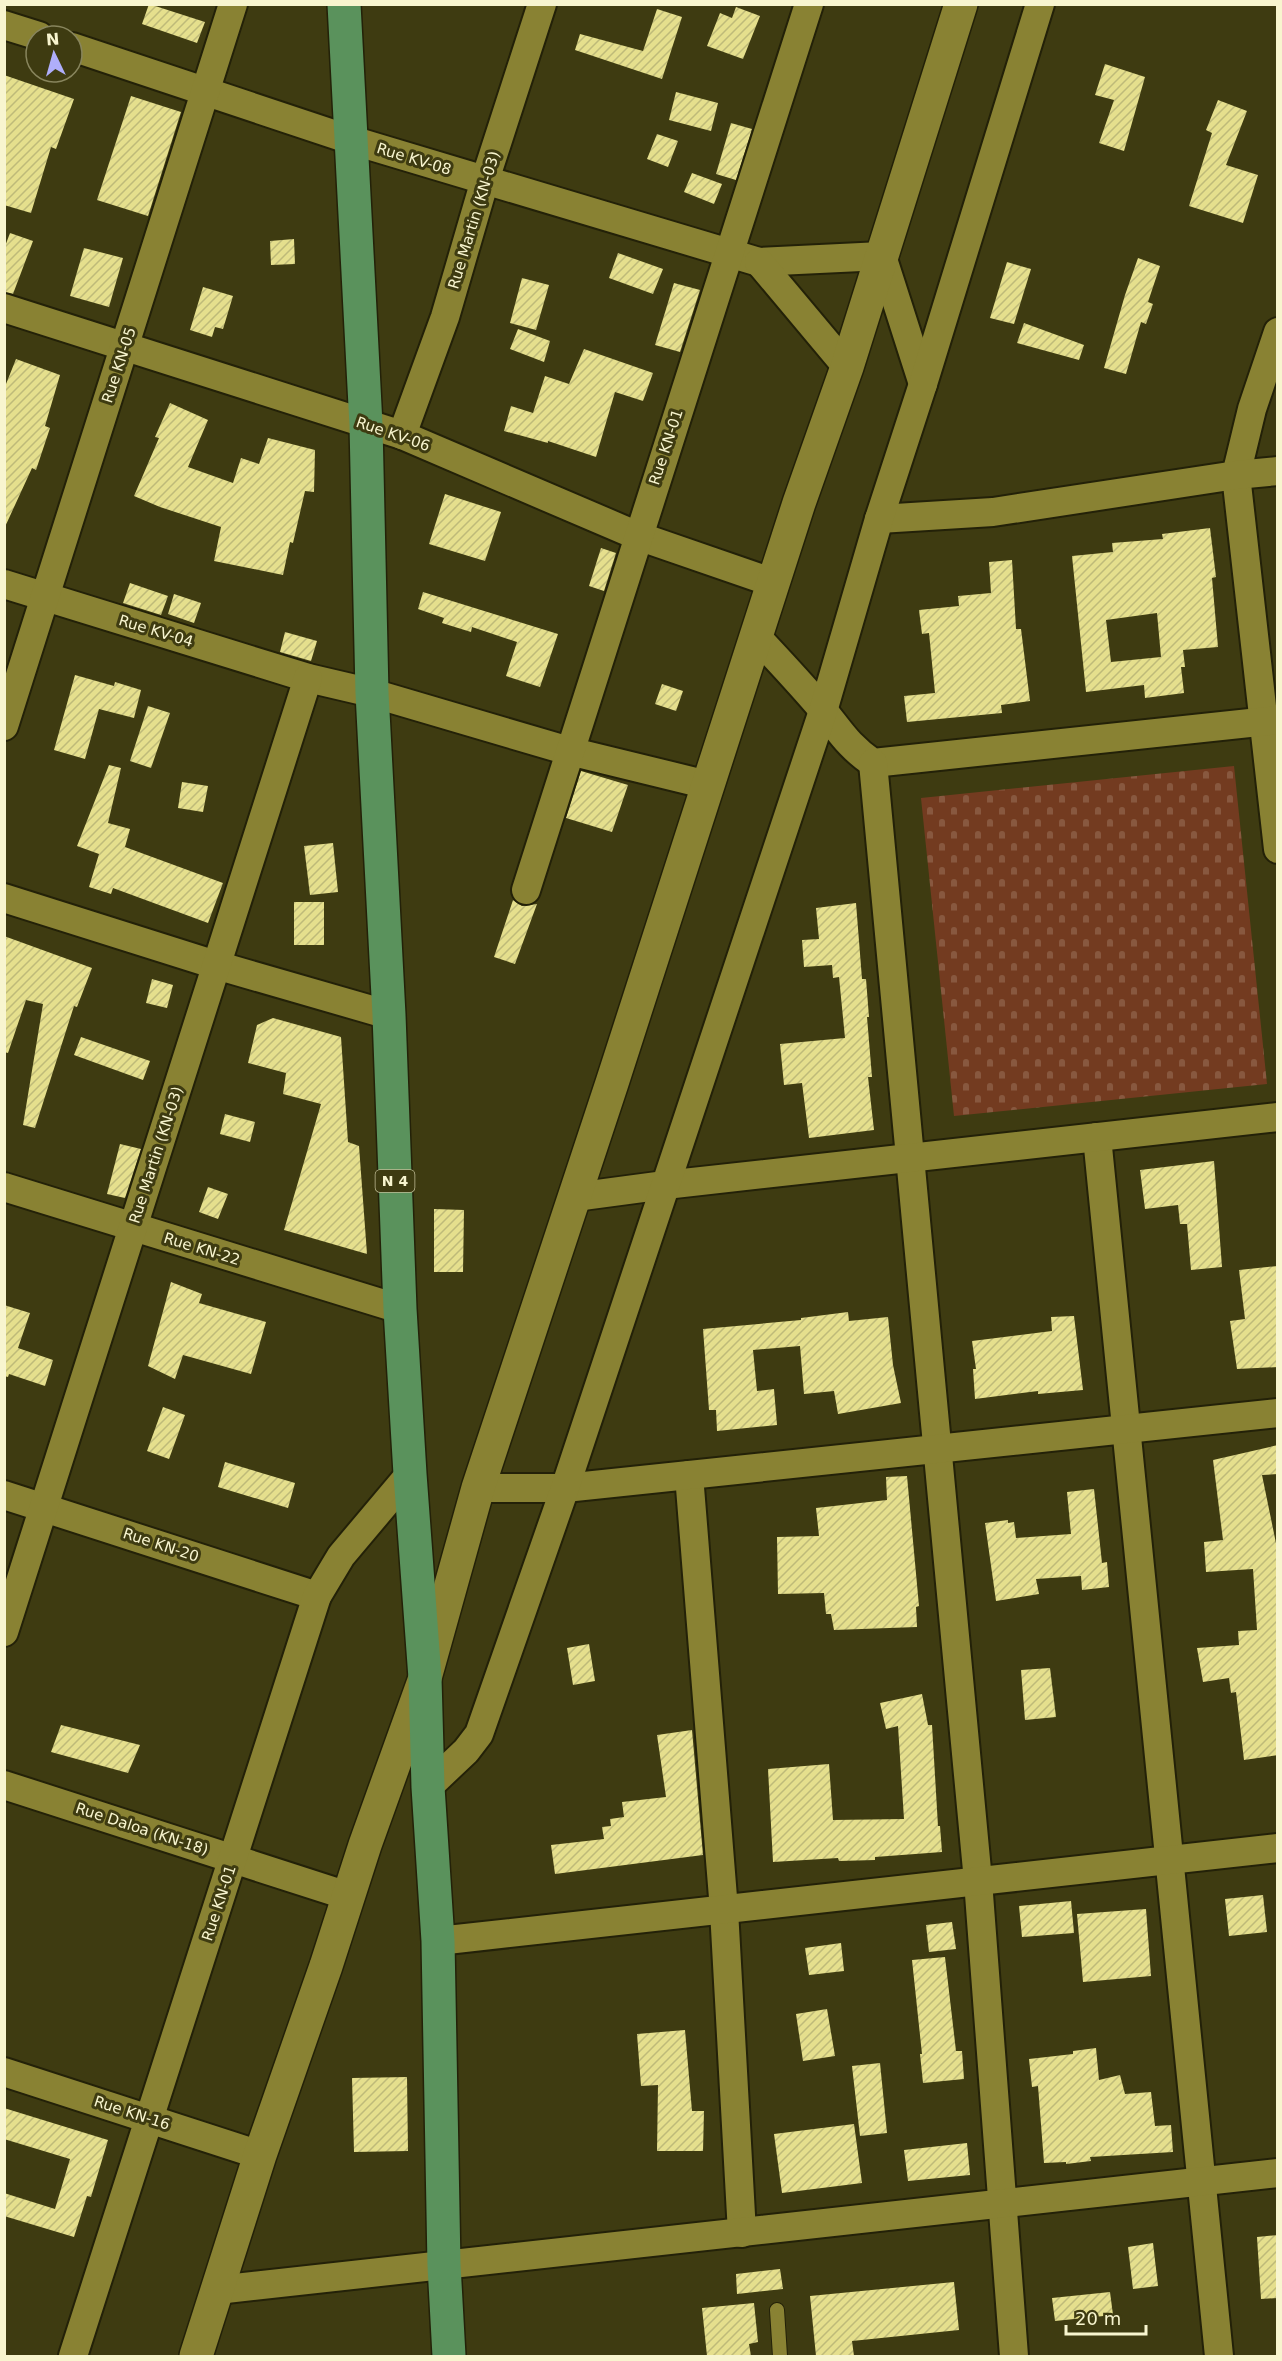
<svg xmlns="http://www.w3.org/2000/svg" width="1282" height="2361" font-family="'DejaVu Sans',sans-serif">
  <defs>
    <pattern id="cemetery-stones" width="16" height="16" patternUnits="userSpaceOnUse" patternTransform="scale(1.5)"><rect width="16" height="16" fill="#733b20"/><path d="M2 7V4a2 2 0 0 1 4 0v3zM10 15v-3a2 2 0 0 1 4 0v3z" fill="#88583f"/></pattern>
    <pattern id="building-hatch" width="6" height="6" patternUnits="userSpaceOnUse" patternTransform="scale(1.5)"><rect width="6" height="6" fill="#e5df8d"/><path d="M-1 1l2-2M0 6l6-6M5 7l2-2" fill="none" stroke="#beba79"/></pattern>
  </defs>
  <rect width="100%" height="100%" fill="#3e3b11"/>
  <path fill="url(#cemetery-stones)" d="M 1234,766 L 1267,1084 L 954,1116 L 921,798 Z"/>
  <g fill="url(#building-hatch)" fill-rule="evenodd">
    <path d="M 149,4 L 205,22 L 197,43 L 142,24 Z"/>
    <path d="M 736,7 L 760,16 L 743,59 L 707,46 L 720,13 L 732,18 Z"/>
    <path d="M 657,9 L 682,17 L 662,79 L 575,50 L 580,34 L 643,51 Z"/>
    <path d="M 1105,64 L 1145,77 L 1124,151 L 1099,143 L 1114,100 L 1095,95 Z"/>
    <path d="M 4,75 L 74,99 L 56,149 L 51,147 L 31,213 L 4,205 Z"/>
    <path d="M 676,92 L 718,103 L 711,131 L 669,120 Z"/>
    <path d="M 131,96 L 181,112 L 148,216 L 97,200 Z"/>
    <path d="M 1218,100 L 1247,111 L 1226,165 L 1258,175 L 1243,223 L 1189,206 L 1212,133 L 1206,130 Z"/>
    <path d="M 731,123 L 752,129 L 736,180 L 716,174 Z"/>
    <path d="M 657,134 L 678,141 L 668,167 L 647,159 Z"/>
    <path d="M 692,173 L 722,184 L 714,204 L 684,192 Z"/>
    <path d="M 10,233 L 33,241 L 13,294 L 4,292 L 4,249 Z"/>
    <path d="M 294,239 L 295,264 L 271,265 L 270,241 Z"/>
    <path d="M 84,248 L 123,258 L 109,307 L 70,296 Z"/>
    <path d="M 618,253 L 663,269 L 653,294 L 609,278 Z"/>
    <path d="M 1138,258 L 1160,266 L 1148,302 L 1153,304 L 1146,324 L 1141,322 L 1126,374 L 1104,368 L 1125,295 Z"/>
    <path d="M 1007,262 L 1031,269 L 1014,324 L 990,318 Z"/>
    <path d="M 522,278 L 549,285 L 536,330 L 510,323 Z"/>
    <path d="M 674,283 L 700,290 L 680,352 L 655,345 Z"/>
    <path d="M 203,287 L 233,296 L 223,329 L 215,327 L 212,337 L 190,330 Z"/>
    <path d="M 1024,323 L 1084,345 L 1079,360 L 1017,343 Z"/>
    <path d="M 518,329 L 550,341 L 544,362 L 510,349 Z"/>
    <path d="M 584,349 L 653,373 L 643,401 L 615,392 L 596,457 L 548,441 L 548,443 L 504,431 L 511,406 L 533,413 L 545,376 L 569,384 Z"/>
    <path d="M 16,359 L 60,375 L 45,426 L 50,428 L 36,470 L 32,468 L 4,529 L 4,389 Z"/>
    <path d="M 170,403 L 208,420 L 188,467 L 233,483 L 241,458 L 259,464 L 268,438 L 315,450 L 314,492 L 305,491 L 293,543 L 290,542 L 283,575 L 214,561 L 221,527 L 160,507 L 134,496 L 159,438 L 155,437 Z"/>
    <path d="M 445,494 L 501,512 L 485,561 L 429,544 Z"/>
    <path d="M 1210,528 L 1216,577 L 1212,578 L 1218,647 L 1183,650 L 1185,667 L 1181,667 L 1184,693 L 1145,698 L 1144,685 L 1086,692 L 1072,556 L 1113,552 L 1112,543 L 1163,539 L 1162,534 ZM 1157,613 L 1161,657 L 1111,662 L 1106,620 Z"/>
    <path d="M 601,548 L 616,553 L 604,591 L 589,586 Z"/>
    <path d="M 1012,560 L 1016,629 L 1021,629 L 1030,701 L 1001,705 L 1002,713 L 907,722 L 904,696 L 935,693 L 929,633 L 922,634 L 919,610 L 959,606 L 958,596 L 991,593 L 989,562 Z"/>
    <path d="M 130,583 L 168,596 L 161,615 L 123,603 Z"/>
    <path d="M 423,592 L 558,634 L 540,687 L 506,676 L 517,642 L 472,627 L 471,632 L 442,623 L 444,618 L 418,609 Z"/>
    <path d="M 174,594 L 201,603 L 194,623 L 168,614 Z"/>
    <path d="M 285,632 L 317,641 L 311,661 L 280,652 Z"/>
    <path d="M 75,675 L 114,686 L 115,682 L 141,690 L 134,718 L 99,709 L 85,759 L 54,750 Z"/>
    <path d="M 662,684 L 683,691 L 676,711 L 655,704 Z"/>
    <path d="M 148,706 L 170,713 L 151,768 L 130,761 Z"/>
    <path d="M 109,765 L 121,768 L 108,823 L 130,829 L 125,847 L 223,883 L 208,923 L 113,888 L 111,894 L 89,887 L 99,854 L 77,846 Z"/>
    <path d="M 581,771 L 628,785 L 612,832 L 566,818 Z"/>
    <path d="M 182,782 L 208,786 L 203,812 L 178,808 Z"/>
    <path d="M 333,843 L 338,892 L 310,895 L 304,846 Z"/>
    <path d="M 513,900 L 522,906 L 537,904 L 515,964 L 494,957 Z"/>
    <rect x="294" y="902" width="30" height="43"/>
    <path d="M 856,903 L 862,979 L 866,979 L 869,1017 L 867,1017 L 872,1077 L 868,1077 L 874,1130 L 809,1138 L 802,1083 L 784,1085 L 780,1044 L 845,1038 L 839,977 L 833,978 L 832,965 L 804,967 L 802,940 L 819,939 L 816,908 Z"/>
    <path d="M 4,936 L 92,968 L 77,1007 L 74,1006 L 35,1128 L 23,1125 L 43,1004 L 26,1000 L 8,1053 L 4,1052 Z"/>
    <path d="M 152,979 L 173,985 L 167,1008 L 146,1003 Z"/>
    <path d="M 273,1018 L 341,1037 L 348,1142 L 359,1146 L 367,1254 L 284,1230 L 321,1104 L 283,1094 L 286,1073 L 248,1063 L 257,1025 Z"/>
    <path d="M 81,1037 L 150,1061 L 143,1080 L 74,1055 Z"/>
    <path d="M 225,1114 L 255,1122 L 250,1142 L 220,1134 Z"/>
    <path d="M 120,1144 L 141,1149 L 125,1198 L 107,1194 Z"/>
    <path d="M 1214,1161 L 1222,1267 L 1191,1270 L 1187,1224 L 1180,1224 L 1178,1205 L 1145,1209 L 1140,1170 Z"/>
    <path d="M 208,1187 L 228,1194 L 218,1219 L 199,1212 Z"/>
    <path d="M 434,1209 L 464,1210 L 463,1272 L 434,1272 Z"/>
    <path d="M 1278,1266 L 1278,1367 L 1237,1369 L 1230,1321 L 1245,1319 L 1239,1270 Z"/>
    <path d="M 171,1282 L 202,1294 L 199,1303 L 266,1322 L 251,1374 L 183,1355 L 175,1379 L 148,1366 Z"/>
    <path d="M 4,1305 L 30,1313 L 18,1348 L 53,1360 L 45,1386 L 9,1374 L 8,1377 L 4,1376 Z"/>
    <path d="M 848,1312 L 849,1321 L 888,1317 L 893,1365 L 901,1403 L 838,1414 L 834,1391 L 804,1394 L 800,1346 L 753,1350 L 757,1391 L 774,1389 L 777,1425 L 717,1431 L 716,1410 L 709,1410 L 703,1329 L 801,1320 L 801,1318 Z"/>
    <path d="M 1074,1316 L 1083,1390 L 1038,1394 L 1038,1391 L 975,1399 L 973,1369 L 976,1369 L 972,1341 L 1052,1331 L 1051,1317 Z"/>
    <path d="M 163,1407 L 185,1415 L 169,1459 L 147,1451 Z"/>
    <path d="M 1278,1445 L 1278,1474 L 1262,1475 L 1278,1553 L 1278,1755 L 1244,1760 L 1236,1692 L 1231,1693 L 1229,1678 L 1203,1682 L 1197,1648 L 1239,1645 L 1238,1631 L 1257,1630 L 1253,1569 L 1206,1572 L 1204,1542 L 1223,1540 L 1213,1460 Z"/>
    <path d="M 225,1462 L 295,1483 L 288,1508 L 218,1487 Z"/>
    <path d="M 907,1476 L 919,1606 L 916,1607 L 917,1627 L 834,1630 L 831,1614 L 826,1614 L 824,1593 L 778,1594 L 777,1537 L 819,1536 L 816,1508 L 887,1500 L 886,1477 Z"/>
    <path d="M 1094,1489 L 1102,1563 L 1107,1562 L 1109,1587 L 1082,1590 L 1081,1576 L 1036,1579 L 1039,1594 L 996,1601 L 985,1523 L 1008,1520 L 1008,1523 L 1014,1522 L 1016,1538 L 1071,1534 L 1067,1492 Z"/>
    <path d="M 589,1644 L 595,1681 L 573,1685 L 567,1648 Z"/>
    <path d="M 1050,1668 L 1056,1717 L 1025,1720 L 1021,1670 Z"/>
    <path d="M 922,1694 L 928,1725 L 932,1725 L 938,1826 L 940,1826 L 942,1852 L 875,1857 L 875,1860 L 839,1861 L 838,1858 L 773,1862 L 768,1769 L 829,1764 L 833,1820 L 904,1819 L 898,1726 L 886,1729 L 880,1703 Z"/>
    <path d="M 61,1725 L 140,1745 L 128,1773 L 51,1752 Z"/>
    <path d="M 692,1730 L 703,1855 L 555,1874 L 551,1845 L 604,1839 L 602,1827 L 611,1826 L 610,1819 L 624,1817 L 622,1802 L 666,1797 L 657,1735 Z"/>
    <path d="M 1263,1895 L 1267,1932 L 1229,1936 L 1225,1899 Z"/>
    <path d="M 1071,1901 L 1074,1933 L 1022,1937 L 1019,1906 Z"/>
    <path d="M 1146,1909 L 1151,1976 L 1083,1982 L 1077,1914 Z"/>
    <path d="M 952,1922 L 956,1949 L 929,1952 L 926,1925 Z"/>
    <path d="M 841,1943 L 844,1971 L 809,1975 L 805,1948 Z"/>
    <path d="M 945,1957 L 956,2051 L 962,2051 L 964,2079 L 923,2083 L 920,2054 L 922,2054 L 912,1960 Z"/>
    <path d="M 827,2009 L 835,2056 L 803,2061 L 796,2014 Z"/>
    <path d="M 685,2030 L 692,2111 L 704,2111 L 703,2151 L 657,2151 L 658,2085 L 641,2086 L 637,2034 Z"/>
    <path d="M 1096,2048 L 1099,2080 L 1120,2075 L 1125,2094 L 1151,2092 L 1155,2126 L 1171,2125 L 1173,2152 L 1090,2157 L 1091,2161 L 1066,2164 L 1066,2162 L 1044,2163 L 1038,2086 L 1032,2087 L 1029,2059 L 1073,2054 L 1073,2051 Z"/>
    <path d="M 880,2063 L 887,2133 L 860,2136 L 852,2066 Z"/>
    <path d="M 407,2077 L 408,2151 L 354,2152 L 352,2078 Z"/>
    <path d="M 4,2108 L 108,2140 L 91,2197 L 87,2196 L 74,2237 L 4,2216 L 4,2193 L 55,2209 L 70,2159 L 4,2139 Z"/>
    <path d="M 854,2124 L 862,2183 L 782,2193 L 774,2134 Z"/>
    <path d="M 967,2143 L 970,2175 L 908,2181 L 904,2150 Z"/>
    <path d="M 1278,2235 L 1278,2298 L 1261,2299 L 1257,2237 Z"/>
    <path d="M 1153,2243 L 1158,2286 L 1133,2289 L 1128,2247 Z"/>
    <path d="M 780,2269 L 783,2289 L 737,2294 L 736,2274 Z"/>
    <path d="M 954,2282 L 959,2330 L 852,2341 L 854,2356 L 816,2356 L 810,2296 Z"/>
    <path d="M 1110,2292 L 1113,2315 L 1055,2321 L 1052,2298 Z"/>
    <path d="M 754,2303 L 758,2342 L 749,2344 L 751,2356 L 707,2356 L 702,2308 Z"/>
  </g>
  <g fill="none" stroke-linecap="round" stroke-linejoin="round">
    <g stroke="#232108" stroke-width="16">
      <path id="service" d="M 777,2310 L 780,2356"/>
    </g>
    <g stroke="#232108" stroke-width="32">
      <g id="minor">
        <path d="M 4,25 L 39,36"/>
        <path d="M 72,47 L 351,140 L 759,262 L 882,256 L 923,384"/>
        <path d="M 759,262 L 847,367"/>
        <path d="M 4,308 L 402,435 L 638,536 L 774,583"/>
        <path d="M 1278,332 L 1252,409 L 1236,475 L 1278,849"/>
        <path d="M 402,435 L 445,317 L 485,180 L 542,4"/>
        <path d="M 879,519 L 993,512 L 1236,475 L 1278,471"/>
        <path d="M 4,584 L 308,678 L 372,693 L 569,751 L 708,785"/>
        <path d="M 756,636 C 778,660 801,684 822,709 C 840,731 848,746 873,763 L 1278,720"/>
        <path d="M 4,726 L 233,4"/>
        <path d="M 873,763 L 978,1881 L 1014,2356"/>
        <path d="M 526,890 L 809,4"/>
        <path d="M 4,898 L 216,965 L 389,1015"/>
        <path d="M 1097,1137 L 1219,2356"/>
        <path d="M 4,1187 L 400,1309"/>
        <path d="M 575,1197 L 665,1185 L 1278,1117"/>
        <path d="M 689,1475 L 724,1910 L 742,2233"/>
        <path d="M 478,1488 L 565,1488 L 1278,1413"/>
        <path d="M 4,1495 L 317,1596"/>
        <path d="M 4,1632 L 308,678"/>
        <path d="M 4,1785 L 348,1896"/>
        <path d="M 428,1787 L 466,1751 L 479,1734 L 565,1488 L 823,711 L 879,519 L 923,384 L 1040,4"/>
        <path d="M 438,1941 L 1278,1848"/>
        <path d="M 4,2072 L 260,2155"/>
        <path d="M 217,2290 L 1278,2173"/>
        <path d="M 73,2356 L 317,1596 L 341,1556 L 410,1474"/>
      </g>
    </g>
    <g stroke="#232108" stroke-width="36">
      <path id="tertiary" d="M 196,2356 L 260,2155 L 326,1966 L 365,1845 L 425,1678 L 478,1488 L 612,1083 L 799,503 L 847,367 L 961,4"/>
    </g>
    <g stroke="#232108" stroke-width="36">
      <path id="primary" d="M 344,4 L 366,425 L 372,693 L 389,1015 L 400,1309 L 410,1474 L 425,1678 L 428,1787 L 438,1941 L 444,2265 L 449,2356"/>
    </g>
    <use href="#service" stroke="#898233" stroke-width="14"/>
    <use href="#minor" stroke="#898233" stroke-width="28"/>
    <use href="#tertiary" stroke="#898233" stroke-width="33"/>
    <use href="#primary" stroke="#5a925c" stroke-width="33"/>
  </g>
  <g text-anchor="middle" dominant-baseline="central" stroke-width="6" stroke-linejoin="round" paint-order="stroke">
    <rect fill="#3e3b11" stroke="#c0bd96" stroke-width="1.5" x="375.5" y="1170" width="39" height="22" rx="4.5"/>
    <g font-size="14" font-weight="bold" fill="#f8f5cf">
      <text x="395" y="1181">N 4</text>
    </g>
    <g font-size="15" fill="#f8f5cf" stroke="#3e3b11">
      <text transform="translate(414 159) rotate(17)">Rue KV-08</text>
      <text transform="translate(474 220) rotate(-73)">Rue Martin (KN-03)</text>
      <text transform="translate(119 365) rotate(-72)">Rue KN-05</text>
      <text transform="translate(393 434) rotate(19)">Rue KV-06</text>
      <text transform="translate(666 447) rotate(-72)">Rue KN-01</text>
      <text transform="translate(156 631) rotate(17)">Rue KV-04</text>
      <text transform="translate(156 1155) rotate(-72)">Rue Martin (KN-03)</text>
      <text transform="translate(202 1249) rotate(17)">Rue KN-22</text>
      <text transform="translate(161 1545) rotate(18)">Rue KN-20</text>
      <text transform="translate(142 1829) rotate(18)">Rue Daloa (KN-18)</text>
      <text transform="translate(219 1903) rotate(-72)">Rue KN-01</text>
      <text transform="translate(132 2113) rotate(18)">Rue KN-16</text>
    </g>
  </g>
  <rect width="1282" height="2361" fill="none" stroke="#f8f5cf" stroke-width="12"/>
  <g transform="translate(54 54) rotate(355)"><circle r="28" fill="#3e3b11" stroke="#88855d" stroke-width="1.5"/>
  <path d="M0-4.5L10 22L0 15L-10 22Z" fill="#afaefa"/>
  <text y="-9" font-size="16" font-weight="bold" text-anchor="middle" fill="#f8f5cf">N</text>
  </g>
  <path d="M1066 2325v9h80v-9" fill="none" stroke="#f8f5cf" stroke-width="3"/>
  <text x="1075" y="2325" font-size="18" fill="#f8f5cf" stroke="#3e3b11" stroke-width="4.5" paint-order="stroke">20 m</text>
</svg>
